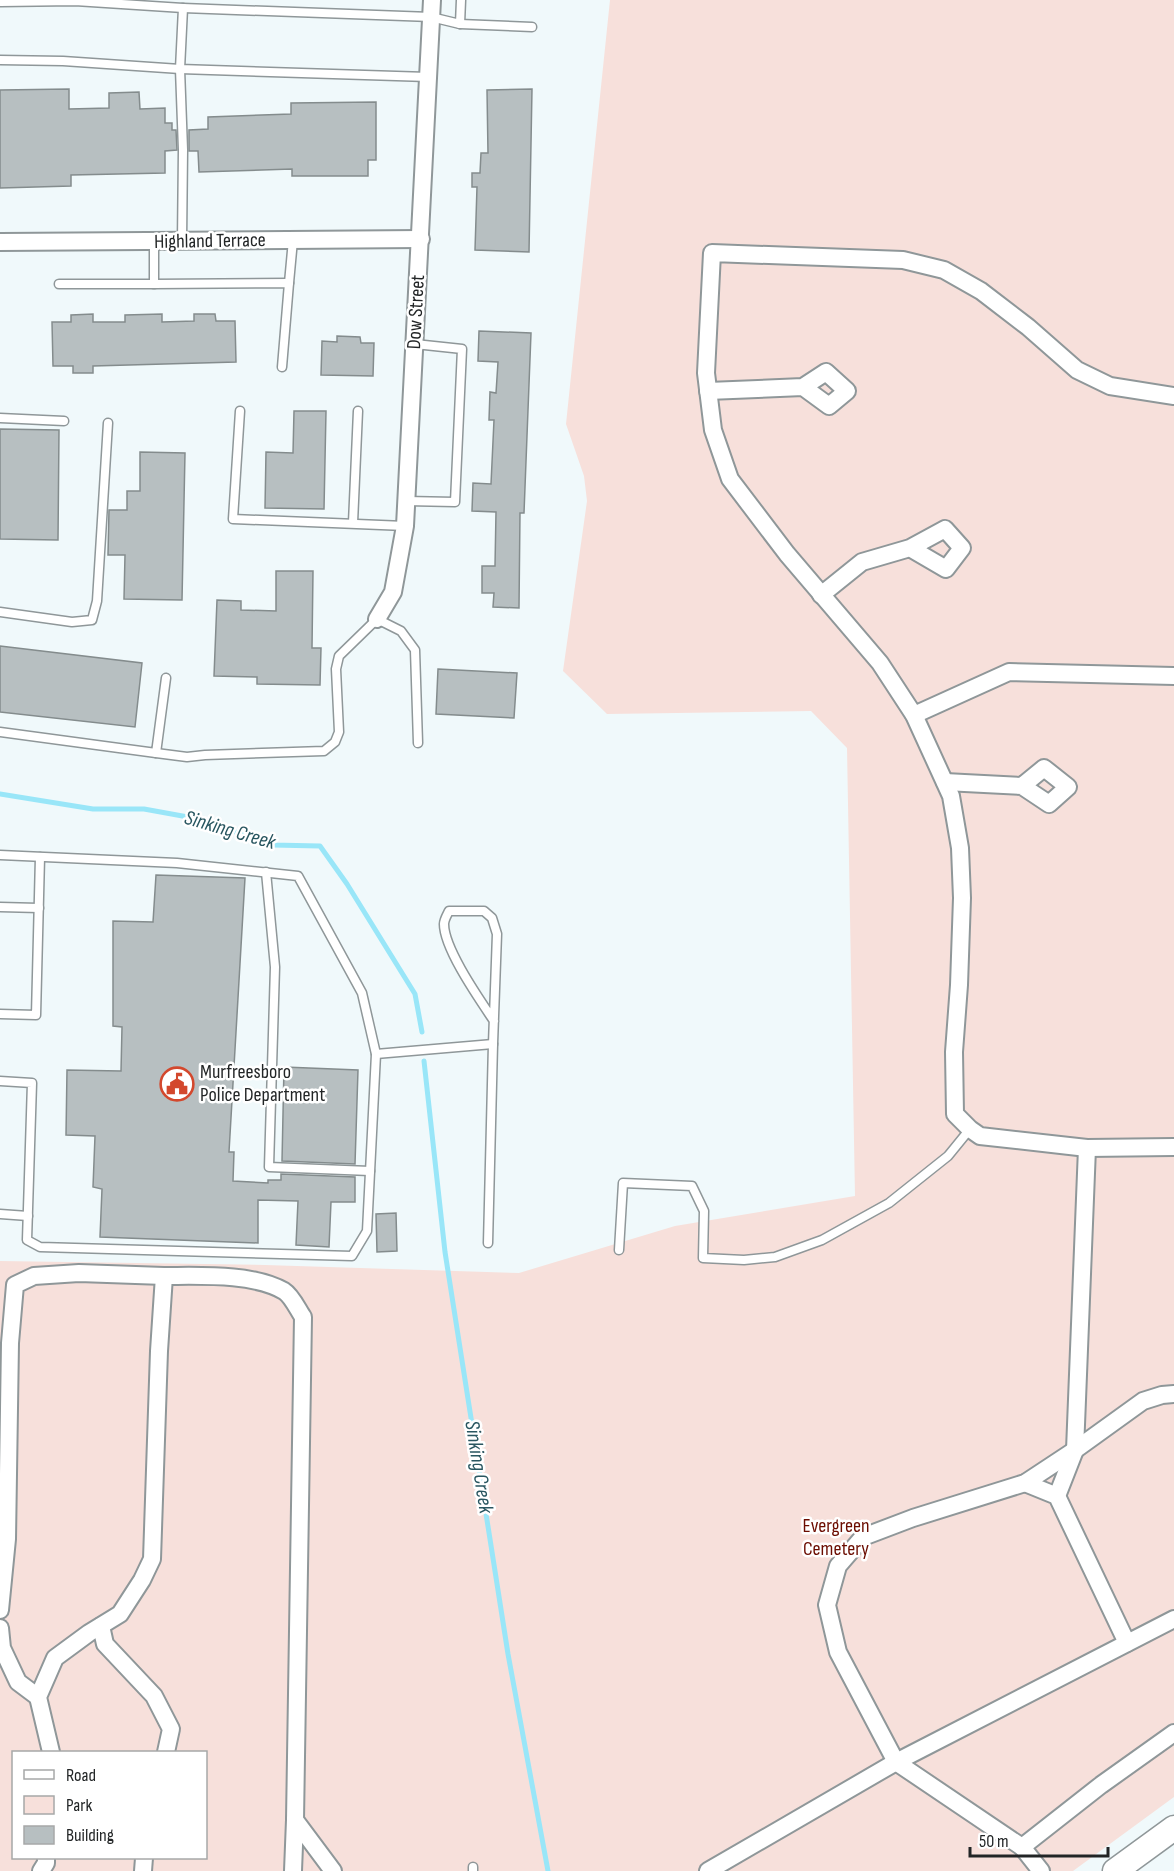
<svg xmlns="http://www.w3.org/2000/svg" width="1174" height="1871" font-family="'Sofia Sans Condensed',sans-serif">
  <rect width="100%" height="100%" fill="#f0f9fb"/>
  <path fill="#f7e0db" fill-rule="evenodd" d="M 610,0 L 1174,0 L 1174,1797 L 1073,1871 L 0,1871 L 0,1261 L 265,1265 L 519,1273 L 675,1226 L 855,1196 L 847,748 L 811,711 L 607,714 L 563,671 L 587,501 L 584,476 L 566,424 ZM 14,1752 L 206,1752 L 206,1858 L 14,1858 Z"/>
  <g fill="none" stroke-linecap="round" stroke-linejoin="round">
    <g stroke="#99e6f8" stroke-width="5">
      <path d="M 0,794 L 93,809 L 144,809 L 199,819 L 272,845 L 320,846 L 347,884 L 415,994 L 422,1032"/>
      <path d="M 424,1061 L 445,1252 L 508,1654 L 548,1871"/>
    </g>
  </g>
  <g fill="#b7bfc1" stroke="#848c8d" stroke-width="1.5">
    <path d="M 69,89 L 69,109 L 109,108 L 109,93 L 139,92 L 140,109 L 165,108 L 165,123 L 172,123 L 172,130 L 176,130 L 177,150 L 165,151 L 165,173 L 71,175 L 71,186 L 0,188 L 0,90 Z"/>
    <path d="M 532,89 L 529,252 L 475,250 L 477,187 L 472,187 L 472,173 L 480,173 L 481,153 L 488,153 L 487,90 Z"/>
    <path d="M 376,102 L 376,160 L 368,160 L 368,176 L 292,176 L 292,169 L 199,172 L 198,151 L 189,151 L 189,130 L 208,129 L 208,117 L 291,114 L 291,103 Z"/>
    <path d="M 93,314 L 93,322 L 125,322 L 125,315 L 162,314 L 162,322 L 194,321 L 194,314 L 215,314 L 216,321 L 235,321 L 236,362 L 93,366 L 93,373 L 73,373 L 73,366 L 53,366 L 52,322 L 71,322 L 71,315 Z"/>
    <path d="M 479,331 L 531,333 L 524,513 L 520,513 L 519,608 L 493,607 L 494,593 L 482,593 L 482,566 L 495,566 L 496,512 L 472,511 L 473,483 L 491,484 L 494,420 L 489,420 L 490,392 L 496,393 L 498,362 L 478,361 Z"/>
    <path d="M 337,336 L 360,337 L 361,343 L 374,343 L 373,376 L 321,375 L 322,341 L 337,342 Z"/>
    <path d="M 294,411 L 326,411 L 324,509 L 265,508 L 266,452 L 293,453 Z"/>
    <path d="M 0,429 L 59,430 L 58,540 L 0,539 Z"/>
    <path d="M 140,452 L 185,453 L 182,600 L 124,599 L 125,555 L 108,555 L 109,510 L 127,510 L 127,491 L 140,491 Z"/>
    <path d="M 276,571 L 313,571 L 312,648 L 321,648 L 320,685 L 257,684 L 257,677 L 214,676 L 217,600 L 241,601 L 241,610 L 276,611 Z"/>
    <path d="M 0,646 L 142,663 L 135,727 L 0,712 Z"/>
    <path d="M 438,669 L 517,673 L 514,718 L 436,714 Z"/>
    <path d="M 156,875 L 245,878 L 229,1152 L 234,1152 L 233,1181 L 268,1183 L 268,1180 L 281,1180 L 281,1174 L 355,1177 L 355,1202 L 331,1202 L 329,1247 L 296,1245 L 298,1201 L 258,1200 L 258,1243 L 100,1237 L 102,1189 L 93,1187 L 95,1136 L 66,1135 L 67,1070 L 121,1071 L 122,1027 L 113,1026 L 113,921 L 153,922 Z"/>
    <path d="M 284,1067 L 358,1070 L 355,1164 L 282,1161 Z"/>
    <path d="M 396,1213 L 397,1251 L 377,1252 L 376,1214 Z"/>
  </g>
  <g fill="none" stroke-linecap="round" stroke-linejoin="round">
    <g stroke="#8f9799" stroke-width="11">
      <g id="lane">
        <path d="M 0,2 L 75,1 L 183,8 L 180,69 L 183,150 L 182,241"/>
        <path d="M 183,8 L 431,17 L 460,24 L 461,0"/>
        <path d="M 460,24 L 532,27"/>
        <path d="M 0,60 L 63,61 L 180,69 L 428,77"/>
        <path d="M 154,242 L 154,284 L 289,283 L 282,367"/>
        <path d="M 289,283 L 293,240"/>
        <path d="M 59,284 L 154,284"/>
        <path d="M 240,411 L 233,519 L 405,526"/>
        <path d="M 0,418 L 64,421"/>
        <path d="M 406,501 L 455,502 L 462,349 L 415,344"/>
        <path d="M 353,523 L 358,411"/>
        <path d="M 0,612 L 72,622 L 92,620 L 97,601 L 108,423"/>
        <path d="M 0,732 L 156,753 L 166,678"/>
        <path d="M 156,753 L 187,757 L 205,755 L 324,751 L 335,742 L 339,732 L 336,669 L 339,656 L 377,619 L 401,631 L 415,650 L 418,743"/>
        <path d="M 0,855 L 177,863 L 298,876 L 362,993 L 376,1054 L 367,1231 L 352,1256 L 40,1247 L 27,1240 L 32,1083 L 0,1081"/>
        <path d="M 266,872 L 275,967 L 269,1167 L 370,1171"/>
        <path d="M 0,907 L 39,908"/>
        <path d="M 0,1014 L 36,1015 L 40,857"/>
        <path d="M 376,1054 L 493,1044"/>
        <path d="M 0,1214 L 28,1216"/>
        <path d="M 488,1243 L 493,1044 L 497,934 L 492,918 L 484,911 L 449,911 C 447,915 444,920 444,924 C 444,949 480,1000 494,1021"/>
        <path d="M 619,1250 L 623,1183 L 692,1186 L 704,1211 L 703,1258 L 744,1260 L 775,1257 L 822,1240 L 889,1203 L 948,1156 L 970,1129"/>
        <path d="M 473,1867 L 473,1871"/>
      </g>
    </g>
    <g stroke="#8f9799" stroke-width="20">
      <g id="street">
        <path d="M 0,242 L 421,239"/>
        <path d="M 708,391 L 803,387 L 826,372 L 847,391 L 829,406 L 803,387"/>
        <path d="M 1174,396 L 1110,386 L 1077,370 L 1028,327 L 981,291 L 944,270 L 903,260 L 712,253 L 706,373 L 713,430 L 730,479 L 787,554 L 880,663 L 914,715 L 951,796 L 960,848 L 962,898 L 959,985 L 954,1052 L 955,1114 L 970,1129 L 980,1136 L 1087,1148 L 1174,1147"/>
        <path d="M 821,595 L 862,562 L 910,548 L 945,529 L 962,548 L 946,569 L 910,548"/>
        <path d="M 377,619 L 393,592 L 405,526 L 432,0"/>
        <path d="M 914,715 L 1009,672 L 1174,676"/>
        <path d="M 945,782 L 1022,786 L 1044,768 L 1068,787 L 1049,804 L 1022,786"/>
        <path d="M 1025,1483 L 1057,1496 L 1127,1643"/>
        <path d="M 1057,1496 L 1075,1450 L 1087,1148"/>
        <path d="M 0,1610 L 7,1539 L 10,1343 L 15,1285 L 34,1276 L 79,1273 L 164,1276"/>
        <path d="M 101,1626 L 105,1644 L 154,1696 L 171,1729 L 166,1752"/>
        <path d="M 0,1628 L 2,1648 L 18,1682 L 38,1697"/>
        <path d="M 51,1752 L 38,1697 L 55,1658 L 89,1633 L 120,1614 L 142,1580 L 152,1559 L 159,1351 L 164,1276 C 199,1276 253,1273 284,1291 C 292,1296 298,1310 303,1317 L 295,1820 L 333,1871"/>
        <path d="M 1022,1847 L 1101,1785 L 1174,1733"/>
        <path d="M 41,1871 L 46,1863 L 46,1858"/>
        <path d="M 143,1871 L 144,1858"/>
        <path d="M 293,1871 L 295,1820"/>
        <path d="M 708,1871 L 896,1762 L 1174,1619"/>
        <path d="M 1041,1871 L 1022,1847 L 896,1762 L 838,1652 L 827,1605 L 838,1566 L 863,1537 L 913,1518 L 1025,1483 L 1075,1450 L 1143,1401 L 1162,1395 L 1174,1394"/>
      </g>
    </g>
    <g stroke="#8f9799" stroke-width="27">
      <path id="secondary" d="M 1115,1871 L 1174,1828"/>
    </g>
    <use href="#lane" stroke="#fff" stroke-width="8"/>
    <use href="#street" stroke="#fff" stroke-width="16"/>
    <use href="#secondary" stroke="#fff" stroke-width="24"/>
  </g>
  <defs>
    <g id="civic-ring" transform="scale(1.725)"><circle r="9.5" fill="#fff" stroke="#d3482d" stroke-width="1.5"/><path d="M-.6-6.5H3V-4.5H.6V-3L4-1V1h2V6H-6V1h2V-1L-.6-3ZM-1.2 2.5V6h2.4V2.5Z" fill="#d3482d"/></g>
  </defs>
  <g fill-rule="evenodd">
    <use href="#civic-ring" x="177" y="1084"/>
  </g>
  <g text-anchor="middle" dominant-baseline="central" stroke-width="5" stroke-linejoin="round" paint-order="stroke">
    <g font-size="20" fill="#222526" stroke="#fff">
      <text transform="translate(210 241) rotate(-1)">Highland Terrace</text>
      <text transform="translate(416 312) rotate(-87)">Dow Street</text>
    </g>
    <g font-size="20" fill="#222526" stroke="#fff" text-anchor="start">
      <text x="200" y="1072">Murfreesboro<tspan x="200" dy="23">Police Department</tspan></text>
    </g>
    <g font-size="20" fill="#6b0c00" stroke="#fff">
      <text x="836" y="1526">Evergreen<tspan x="836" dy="23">Cemetery</tspan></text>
    </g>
    <g font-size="21" font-style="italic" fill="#295660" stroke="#fff">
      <text transform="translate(230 830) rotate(16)">Sinking Creek</text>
      <text transform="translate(479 1467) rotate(81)">Sinking Creek</text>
    </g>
  </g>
  <rect x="12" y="1751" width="195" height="108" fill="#ffffff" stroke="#a7a8a8" stroke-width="1.5"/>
  <rect x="24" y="1770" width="30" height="9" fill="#ffffff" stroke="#a7a8a8" stroke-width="1.5"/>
  <text x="66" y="1781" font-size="18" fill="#222526">Road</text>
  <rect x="24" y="1796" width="30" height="18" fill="#f7e0db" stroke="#a7a8a8" stroke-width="1.5"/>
  <text x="66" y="1811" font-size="18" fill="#222526">Park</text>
  <rect x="24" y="1826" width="30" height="18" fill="#b7bfc1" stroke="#a7a8a8" stroke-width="1.5"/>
  <text x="66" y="1841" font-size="18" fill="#222526">Building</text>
  <path d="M970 1847v9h138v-9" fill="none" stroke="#222526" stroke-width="3"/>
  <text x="979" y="1847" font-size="18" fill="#222526" stroke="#ffffff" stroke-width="4.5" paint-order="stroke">50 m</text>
</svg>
